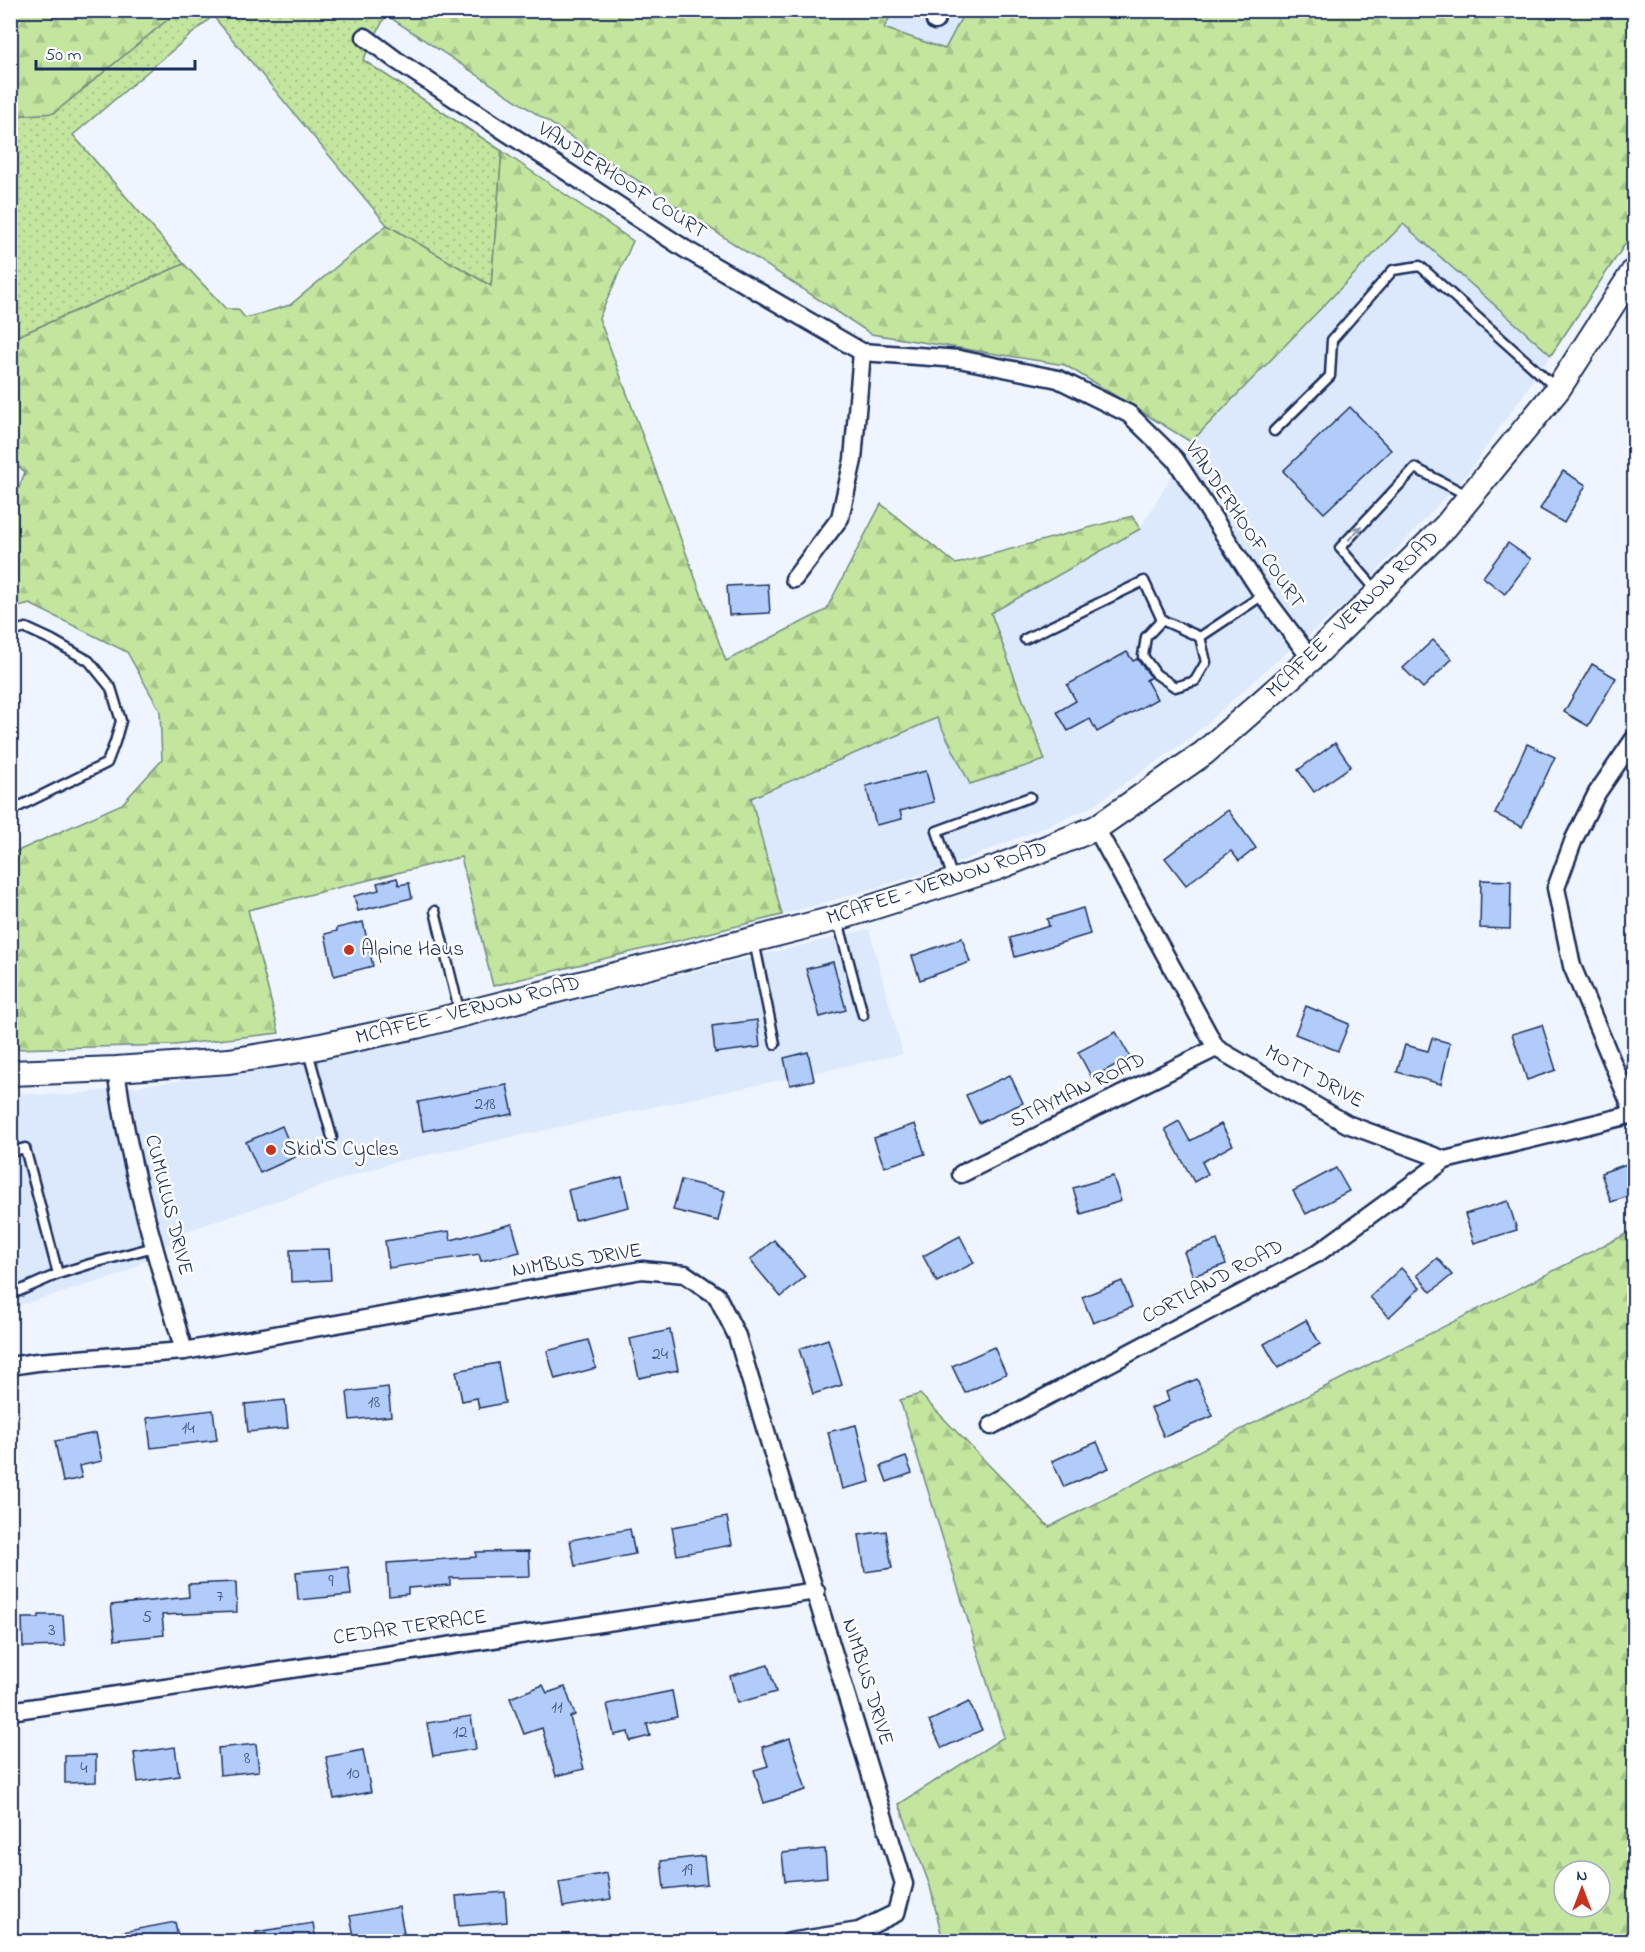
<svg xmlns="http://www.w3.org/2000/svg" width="1645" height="1952" font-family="'Indie Flower',sans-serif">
  <defs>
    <pattern id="green-dots" width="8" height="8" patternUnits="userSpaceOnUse" patternTransform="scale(1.5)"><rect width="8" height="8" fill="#c3e59e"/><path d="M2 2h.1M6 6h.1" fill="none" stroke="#a7c58a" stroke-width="1.8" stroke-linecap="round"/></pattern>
    <pattern id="forest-firs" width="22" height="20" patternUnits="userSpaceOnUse" patternTransform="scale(1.5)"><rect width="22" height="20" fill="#c3e59e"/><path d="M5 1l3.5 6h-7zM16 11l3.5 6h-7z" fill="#a7c58a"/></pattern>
  </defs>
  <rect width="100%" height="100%" fill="#eff5fe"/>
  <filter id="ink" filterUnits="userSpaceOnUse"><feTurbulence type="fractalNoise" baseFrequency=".0167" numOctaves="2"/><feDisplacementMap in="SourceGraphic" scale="12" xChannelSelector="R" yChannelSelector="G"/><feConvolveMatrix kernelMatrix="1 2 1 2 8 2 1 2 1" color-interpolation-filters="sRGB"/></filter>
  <g filter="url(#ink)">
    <g fill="#dce9fc">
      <path d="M 893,11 L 965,11 L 946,49 L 883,28 Z"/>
      <path d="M 1403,224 L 1551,355 L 1468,473 L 1348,602 L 1273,664 L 1188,740 L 1088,809 L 950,866 L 782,915 L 751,798 L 938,718 L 991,613 L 1140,529 L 1191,442 Z"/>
      <path d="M 869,929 L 903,1054 L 391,1163 L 190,1230 L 124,1274 L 11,1308 L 11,1093 L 68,1095 L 232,1074 L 334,1058 Z"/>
    </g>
    <path fill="url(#green-dots)" stroke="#6f8a7e" stroke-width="1.5" d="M 178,11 L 391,11 L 386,15 L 363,60 L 502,151 L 491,286 L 387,225 L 213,16 L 73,135 L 184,264 L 11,339 L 11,116 L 54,113 Z"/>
    <g fill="url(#forest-firs)" stroke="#6f8a7e" stroke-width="1.5" fill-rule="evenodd">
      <path d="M 11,10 L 178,10 L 178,11 L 54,113 L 11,116 Z"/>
      <path d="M 391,10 L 893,11 L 884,28 L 945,49 L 965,11 L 1634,11 L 1634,231 L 1551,355 L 1403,224 L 1191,442 L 1065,365 L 871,334 L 386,15 Z"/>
      <path d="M 502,151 L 633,241 L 599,318 L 726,661 L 826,610 L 881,504 L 956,564 L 1132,516 L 1140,529 L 991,613 L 1045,760 L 970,784 L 937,718 L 751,798 L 782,915 L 493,986 L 461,857 L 248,910 L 279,1033 L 175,1045 L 11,1049 L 11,854 L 122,804 L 162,760 L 160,711 L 127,652 L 30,604 L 11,609 L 11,508 L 25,472 L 11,460 L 11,339 L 184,264 L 226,309 L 238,309 L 245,318 L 290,305 L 387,225 L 491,286 Z"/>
      <path d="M 1634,1230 L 1634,1941 L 943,1941 L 930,1886 L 899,1804 L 1004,1737 L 900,1400 L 920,1394 L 1049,1527 ZM 1564,1871 L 1600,1871 L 1600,1907 L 1564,1907 Z"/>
    </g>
    <g fill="#b1ccf9" stroke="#1b2f5e" stroke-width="1.5">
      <path d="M 1350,407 L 1391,450 L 1324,513 L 1283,471 Z"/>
      <path d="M 1563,471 L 1586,485 L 1564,523 L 1540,509 Z"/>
      <path d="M 1508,543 L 1531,559 L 1505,594 L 1483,577 Z"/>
      <path d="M 768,584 L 770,613 L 729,615 L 727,586 Z"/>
      <path d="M 1433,640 L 1452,659 L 1423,688 L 1403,668 Z"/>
      <path d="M 1127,652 L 1133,661 L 1137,659 L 1151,677 L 1146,680 L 1157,699 L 1097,732 L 1090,719 L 1068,731 L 1057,712 L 1076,701 L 1067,685 Z"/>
      <path d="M 1592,664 L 1616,678 L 1588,726 L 1564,712 Z"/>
      <path d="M 1335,743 L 1351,766 L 1314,792 L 1298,770 Z"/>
      <path d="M 1527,744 L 1555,757 L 1522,827 L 1495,814 Z"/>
      <path d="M 926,771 L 934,802 L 900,811 L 902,819 L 876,825 L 866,786 Z"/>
      <path d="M 1228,810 L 1256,848 L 1239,861 L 1231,851 L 1186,885 L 1165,858 Z"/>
      <path d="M 397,878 L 399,885 L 409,883 L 412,898 L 358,911 L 354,896 L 379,890 L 377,883 Z"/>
      <path d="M 1481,880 L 1511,881 L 1510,929 L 1480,928 Z"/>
      <path d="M 1083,908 L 1090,934 L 1015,957 L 1010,938 L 1049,926 L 1047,919 Z"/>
      <path d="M 363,922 L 373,966 L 334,976 L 325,934 L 337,931 L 337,928 Z"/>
      <path d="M 962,938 L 970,962 L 920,980 L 912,956 Z"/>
      <path d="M 833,962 L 846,1010 L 820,1017 L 806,969 Z"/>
      <path d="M 1306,1006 L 1349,1024 L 1338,1051 L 1295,1034 Z"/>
      <path d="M 757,1020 L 760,1047 L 715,1053 L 712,1026 Z"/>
      <path d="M 1542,1025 L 1556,1070 L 1527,1080 L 1512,1034 Z"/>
      <path d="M 1116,1032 L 1130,1057 L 1092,1078 L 1078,1052 Z"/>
      <path d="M 1432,1038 L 1450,1043 L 1441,1084 L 1397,1072 L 1405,1045 L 1428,1051 Z"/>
      <path d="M 808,1052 L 814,1080 L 790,1085 L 784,1058 Z"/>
      <path d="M 1010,1075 L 1023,1103 L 979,1123 L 966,1095 Z"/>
      <path d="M 507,1085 L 513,1114 L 423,1131 L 418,1102 Z"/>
      <path d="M 1179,1121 L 1190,1141 L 1221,1124 L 1233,1145 L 1202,1162 L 1208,1174 L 1194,1182 L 1165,1129 Z"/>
      <path d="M 915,1124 L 925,1154 L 884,1167 L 874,1138 Z"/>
      <path d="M 282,1126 L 295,1157 L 260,1173 L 246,1142 Z"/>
      <path d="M 1635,1161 L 1635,1194 L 1611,1202 L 1601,1173 Z"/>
      <path d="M 1336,1168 L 1349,1191 L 1306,1214 L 1293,1191 Z"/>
      <path d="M 1113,1176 L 1121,1201 L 1081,1214 L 1073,1188 Z"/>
      <path d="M 622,1177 L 629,1207 L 575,1220 L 568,1190 Z"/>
      <path d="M 681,1180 L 725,1191 L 718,1221 L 673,1210 Z"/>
      <path d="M 1508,1201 L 1517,1230 L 1474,1243 L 1465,1214 Z"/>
      <path d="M 512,1224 L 520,1252 L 481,1261 L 479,1254 L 389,1268 L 385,1241 L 449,1231 L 451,1240 Z"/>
      <path d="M 960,1236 L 974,1263 L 937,1282 L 923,1256 Z"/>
      <path d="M 774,1240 L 805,1277 L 781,1297 L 750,1260 Z"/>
      <path d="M 1217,1240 L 1226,1264 L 1193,1276 L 1184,1252 Z"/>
      <path d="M 329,1249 L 331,1280 L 291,1282 L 290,1250 Z"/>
      <path d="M 1437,1258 L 1452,1275 L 1431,1292 L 1417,1275 Z"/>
      <path d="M 1401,1268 L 1420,1288 L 1389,1317 L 1370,1297 Z"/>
      <path d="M 1122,1281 L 1132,1307 L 1093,1323 L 1082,1297 Z"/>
      <path d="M 1306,1320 L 1320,1344 L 1278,1368 L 1264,1344 Z"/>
      <path d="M 670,1330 L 678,1370 L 639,1378 L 630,1339 Z"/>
      <path d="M 828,1339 L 842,1385 L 813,1394 L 799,1349 Z"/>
      <path d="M 588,1340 L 596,1368 L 555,1379 L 547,1351 Z"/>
      <path d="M 994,1347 L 1006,1374 L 965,1393 L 952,1366 Z"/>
      <path d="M 498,1363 L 505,1403 L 479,1408 L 477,1398 L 462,1401 L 456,1371 Z"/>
      <path d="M 1197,1379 L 1213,1416 L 1164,1437 L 1151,1408 L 1169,1401 L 1166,1392 Z"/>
      <path d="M 388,1387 L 391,1416 L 350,1420 L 347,1392 Z"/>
      <path d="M 285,1400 L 288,1428 L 248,1432 L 245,1404 Z"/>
      <path d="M 213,1410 L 217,1440 L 151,1448 L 147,1418 Z"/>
      <path d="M 856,1425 L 870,1482 L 842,1489 L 828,1432 Z"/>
      <path d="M 96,1433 L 102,1461 L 79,1466 L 82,1478 L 63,1482 L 55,1441 Z"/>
      <path d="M 1097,1442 L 1109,1468 L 1064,1487 L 1052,1461 Z"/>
      <path d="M 906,1457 L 912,1473 L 887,1482 L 881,1466 Z"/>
      <path d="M 727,1517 L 732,1545 L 677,1555 L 672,1527 Z"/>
      <path d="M 630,1529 L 635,1554 L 575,1566 L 570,1540 Z"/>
      <path d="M 886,1531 L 892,1568 L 865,1572 L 859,1535 Z"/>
      <path d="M 529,1551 L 530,1576 L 450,1578 L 450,1585 L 408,1588 L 408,1594 L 389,1596 L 387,1563 L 476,1557 L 476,1552 Z"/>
      <path d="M 348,1567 L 351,1595 L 298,1600 L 296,1572 Z"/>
      <path d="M 236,1582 L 237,1612 L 162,1615 L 164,1635 L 115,1640 L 111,1605 L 189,1597 L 188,1584 Z"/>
      <path d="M 39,1615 L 63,1615 L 65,1646 L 23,1647 L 22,1618 L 39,1618 Z"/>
      <path d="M 768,1665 L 776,1692 L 737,1703 L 730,1676 Z"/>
      <path d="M 543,1685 L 547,1693 L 565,1687 L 575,1715 L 570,1717 L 584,1769 L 556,1776 L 542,1728 L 524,1734 L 510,1698 Z"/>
      <path d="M 672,1691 L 677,1717 L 647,1724 L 650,1736 L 630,1741 L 628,1732 L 614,1735 L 607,1704 Z"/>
      <path d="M 969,1702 L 982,1730 L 942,1748 L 929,1721 Z"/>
      <path d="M 471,1716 L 476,1749 L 433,1756 L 427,1723 Z"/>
      <path d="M 790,1738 L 806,1790 L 764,1803 L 754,1770 L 768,1766 L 762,1747 Z"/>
      <path d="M 256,1744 L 259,1771 L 220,1775 L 218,1748 Z"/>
      <path d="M 175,1747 L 179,1776 L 138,1782 L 134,1753 Z"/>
      <path d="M 363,1750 L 371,1792 L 334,1799 L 326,1757 Z"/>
      <path d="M 96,1755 L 96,1782 L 65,1783 L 65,1756 Z"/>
      <path d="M 825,1849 L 827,1877 L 785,1881 L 782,1853 Z"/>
      <path d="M 704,1856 L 707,1884 L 664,1889 L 661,1861 Z"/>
      <path d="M 607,1873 L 611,1899 L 563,1907 L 559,1882 Z"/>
      <path d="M 505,1892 L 507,1922 L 459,1926 L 456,1896 Z"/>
      <path d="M 399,1907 L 404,1933 L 355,1941 L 350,1916 Z"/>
      <path d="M 175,1922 L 179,1941 L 118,1941 L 117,1933 Z"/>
      <path d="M 313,1923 L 316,1941 L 256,1941 L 256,1932 Z"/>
    </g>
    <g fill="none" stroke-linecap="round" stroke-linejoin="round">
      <g stroke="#1b2f5e" stroke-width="13">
        <g id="service">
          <path d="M 1274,431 L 1330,376 L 1332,340 L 1393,270 L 1420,266 L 1555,387"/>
          <path d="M 1378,592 L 1340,548 L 1415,468 L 1469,496"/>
          <path d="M 1162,620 L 1200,637 L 1206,662 L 1195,681 L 1175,687 L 1156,674 L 1143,656 L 1146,637 Z"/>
          <path d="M 10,632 L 26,628 L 52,640 L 89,661 L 111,688 L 121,721 L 115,742 L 107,763 L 10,811"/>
          <path d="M 1200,637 L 1263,595"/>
          <path d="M 1025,639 L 1144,581 L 1162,620"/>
          <path d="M 953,879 L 937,831 L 1030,797"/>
          <path d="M 435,911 L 460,1014"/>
          <path d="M 838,921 L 863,1015"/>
          <path d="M 754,941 L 775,1044"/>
          <path d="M 308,1052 L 332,1137"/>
          <path d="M 10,1152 L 25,1148 L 58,1274"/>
          <path d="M 10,1295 L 58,1274 L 90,1264 L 154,1247"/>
        </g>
      </g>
      <g stroke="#1b2f5e" stroke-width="21">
        <g id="minor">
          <path d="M 935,21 L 941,10"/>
          <path d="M 365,37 L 396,60 L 685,249 L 862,352 L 959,359 L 1058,379 L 1129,414 L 1175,459 L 1263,595 L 1311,659"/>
          <path d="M 794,579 L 840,518 L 853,460 L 862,352"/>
          <path d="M 1096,828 L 1216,1048 L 1347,1124 L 1445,1160 L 1634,1114"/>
          <path d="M 116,1069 C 128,1165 157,1258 184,1351"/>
          <path d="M 1634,1114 L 1572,966 L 1556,888 L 1574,839 L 1597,793 L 1634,739"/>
          <path d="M 961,1174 L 1216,1048"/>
          <path d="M 10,1366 L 37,1362 L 184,1351 L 642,1270 L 685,1274 L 717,1296 L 737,1336 L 904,1884 L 896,1913 L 859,1931 L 789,1942"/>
          <path d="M 991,1426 L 1318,1253 L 1445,1160"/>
          <path d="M 10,1711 L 816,1591"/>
        </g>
      </g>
      <g stroke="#1b2f5e" stroke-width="28">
        <path id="secondary" d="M 10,1073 L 116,1069 L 229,1061 L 307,1049 L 416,1026 L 838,918 L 996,868 L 1096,828 L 1204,753 L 1311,659 L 1446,526 L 1558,389 L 1634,271"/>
      </g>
      <use href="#service" stroke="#fff" stroke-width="8"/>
      <use href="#minor" stroke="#fff" stroke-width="16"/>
      <use href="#secondary" stroke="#fff" stroke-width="24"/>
    </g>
    <defs><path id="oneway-shaft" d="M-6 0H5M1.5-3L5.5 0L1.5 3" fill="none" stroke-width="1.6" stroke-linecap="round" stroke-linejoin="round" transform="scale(1.5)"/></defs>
    <use stroke="#8d97ae" href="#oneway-shaft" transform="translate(1355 533) rotate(-47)"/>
  </g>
  <g fill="#c8321e" stroke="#fff" stroke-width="2">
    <circle cx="349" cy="950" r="6"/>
    <circle cx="271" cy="1150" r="6"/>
  </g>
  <g text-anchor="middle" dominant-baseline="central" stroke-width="5" stroke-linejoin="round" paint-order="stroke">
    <g font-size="18" fill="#405685">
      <text x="485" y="1105">218</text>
      <text x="660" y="1355">24</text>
      <text x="374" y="1403">18</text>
      <text x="188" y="1429">14</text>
      <text x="331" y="1582">9</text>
      <text x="220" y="1597">7</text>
      <text x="147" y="1618">5</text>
      <text x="52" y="1631">3</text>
      <text x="557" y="1708">11</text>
      <text x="460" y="1733">12</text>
      <text x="247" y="1759">8</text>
      <text x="84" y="1769">4</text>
      <text x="353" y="1774">10</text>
      <text x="687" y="1871">19</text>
    </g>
    <g font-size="21" fill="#1b2f5e" stroke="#fff">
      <text transform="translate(622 181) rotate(33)">VANDERHOOF COURT</text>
      <text transform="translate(1244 525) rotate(56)">VANDERHOOF COURT</text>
      <text transform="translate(1353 615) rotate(-44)">MCAFEE - VERNON ROAD</text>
      <text transform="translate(937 884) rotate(-18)">MCAFEE - VERNON ROAD</text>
      <text transform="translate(468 1011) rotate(-14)">MCAFEE - VERNON ROAD</text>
      <text transform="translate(1314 1077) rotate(29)">MOTT DRIVE</text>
      <text transform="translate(1078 1091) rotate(-26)">STAYMAN ROAD</text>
      <text transform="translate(168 1205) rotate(76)">CUMULUS DRIVE</text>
      <text transform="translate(577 1261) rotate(-9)">NIMBUS DRIVE</text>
      <text transform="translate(1213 1282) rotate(-28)">CORTLAND ROAD</text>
      <text transform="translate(410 1628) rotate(-8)">CEDAR TERRACE</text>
      <text transform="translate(867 1682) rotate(73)">NIMBUS DRIVE</text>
    </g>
    <g font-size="21" fill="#1b2f5e" stroke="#fff" text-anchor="start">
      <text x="361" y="950">Alpine Haus</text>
      <text x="283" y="1150">Skid'S Cycles</text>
    </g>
  </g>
  <rect width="1645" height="1952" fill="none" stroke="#fff" stroke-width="36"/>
  <rect x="18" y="18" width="1609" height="1916" fill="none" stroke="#1b2f5e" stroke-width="2" filter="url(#ink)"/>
  <g transform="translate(1582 1889)"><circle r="28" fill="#ffffff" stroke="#a4acbf" stroke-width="1.5"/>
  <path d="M0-4.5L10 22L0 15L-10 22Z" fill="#c8321e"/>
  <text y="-9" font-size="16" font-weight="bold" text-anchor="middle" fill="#1b2f5e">N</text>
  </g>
  <path d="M36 60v9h159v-9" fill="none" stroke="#1b2f5e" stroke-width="3"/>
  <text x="45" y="60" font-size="18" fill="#1b2f5e" stroke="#ffffff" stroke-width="4.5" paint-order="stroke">50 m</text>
</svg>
